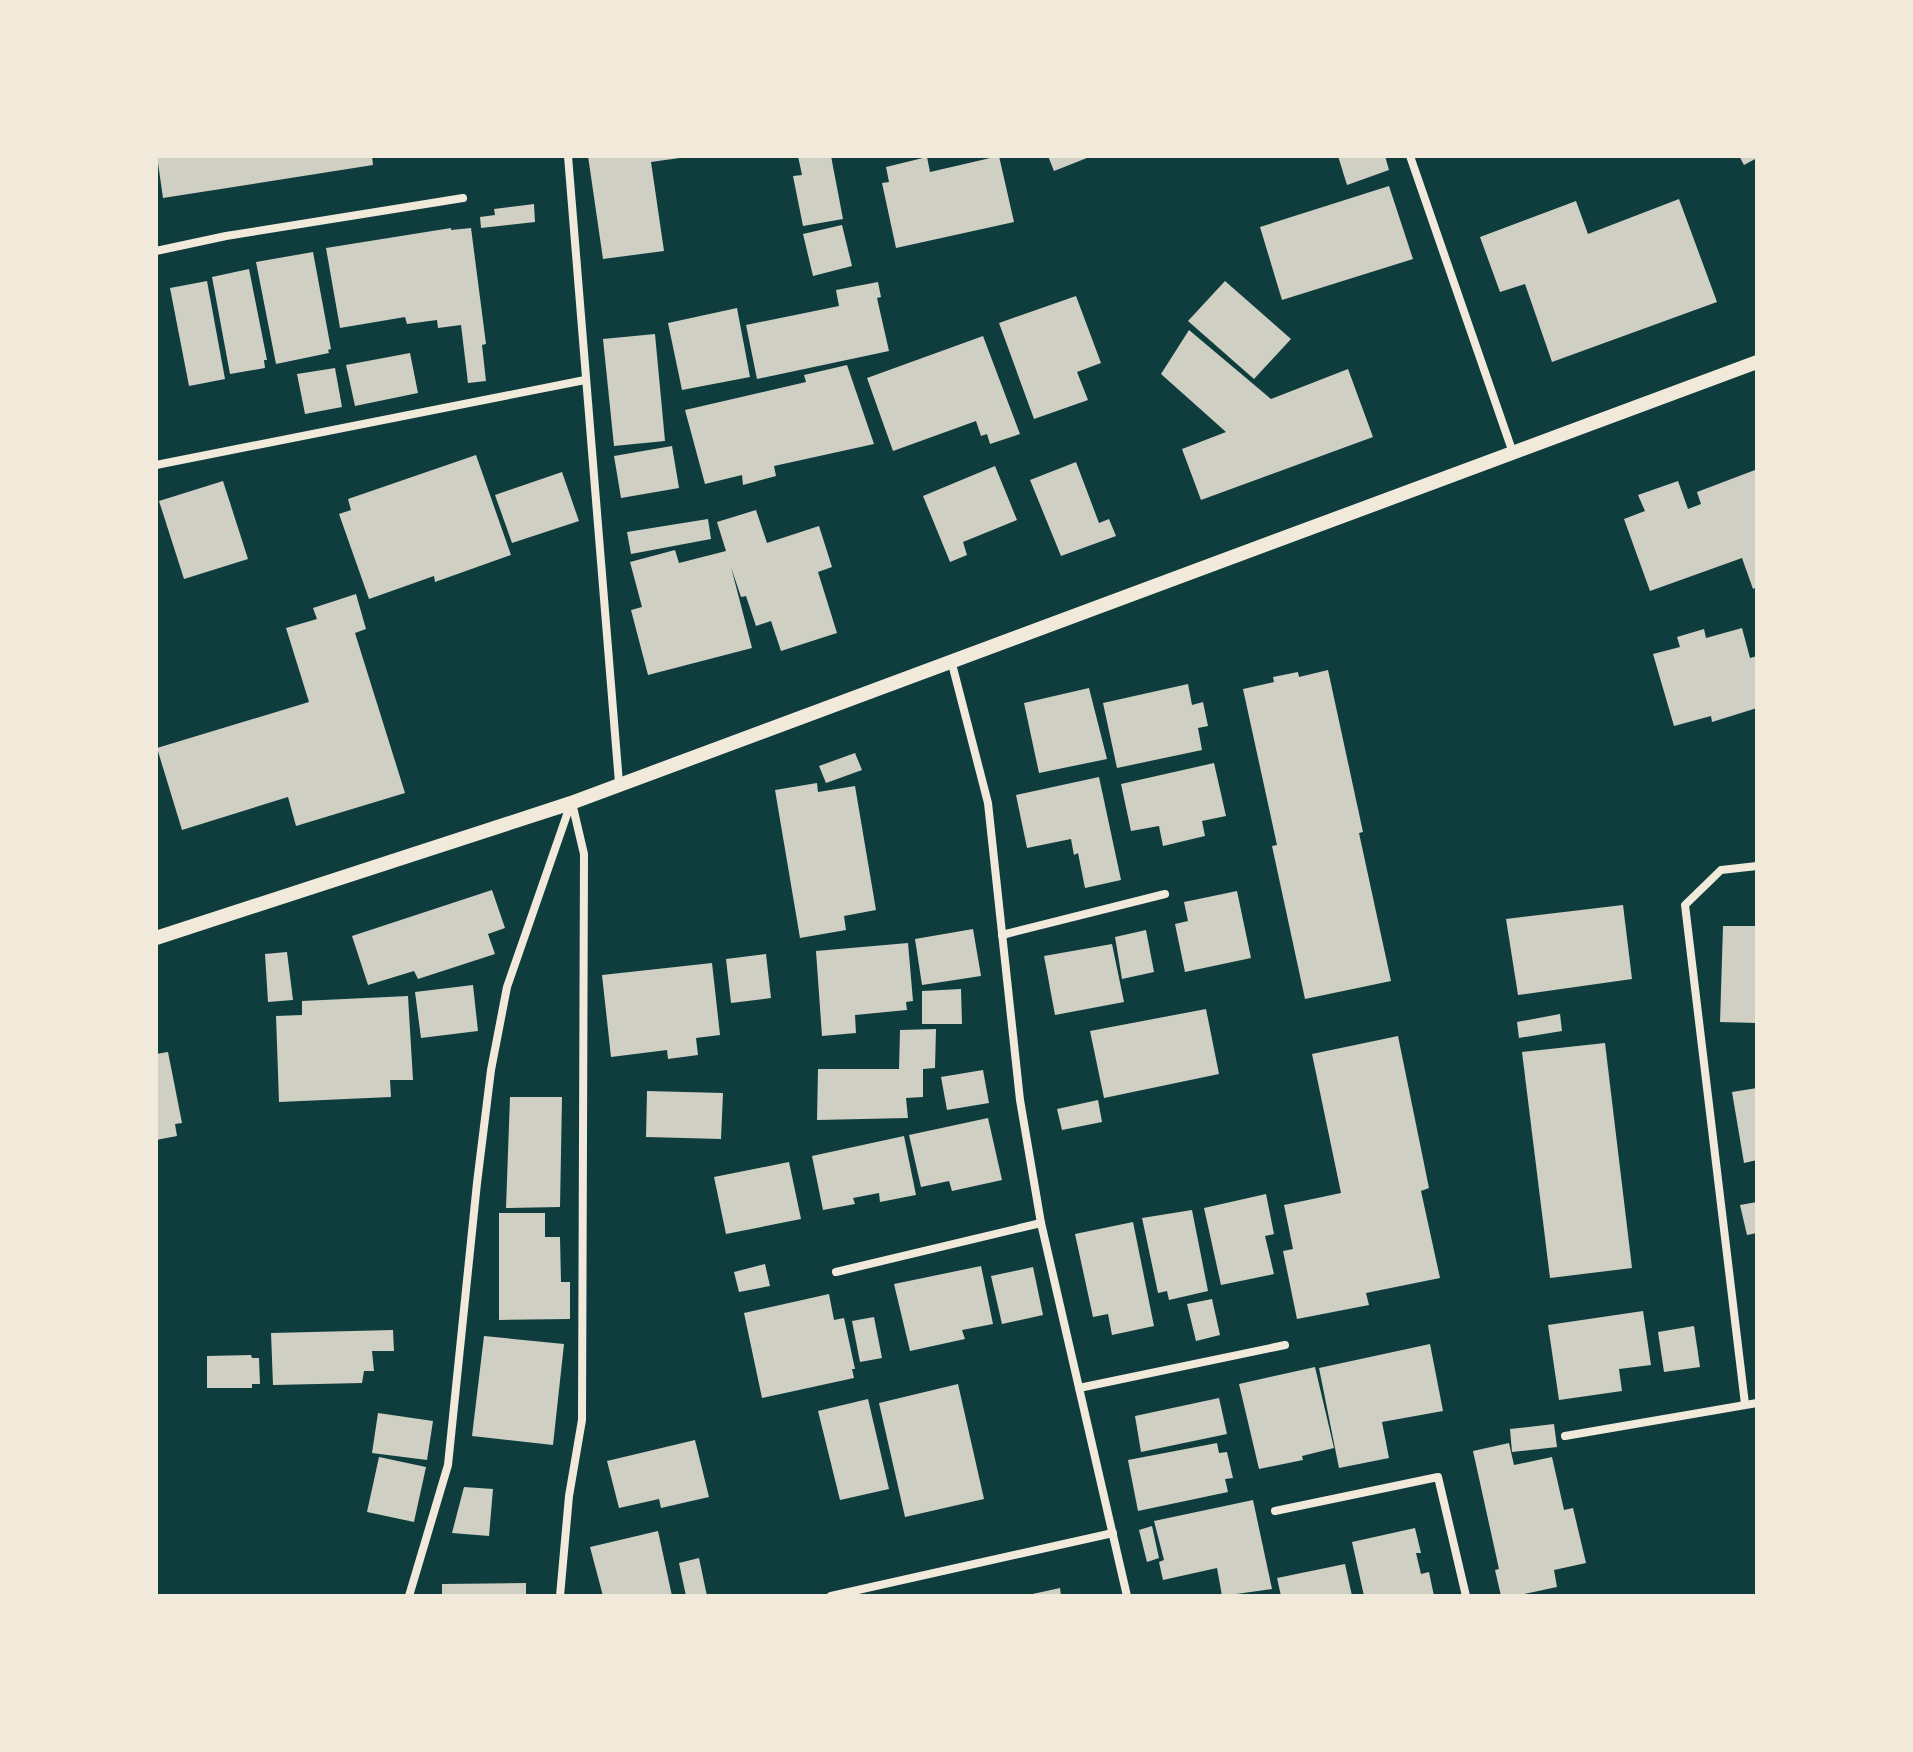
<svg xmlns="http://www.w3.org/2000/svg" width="1913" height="1752" font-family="Quicksand,sans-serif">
  <rect width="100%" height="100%" fill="#0f3d3e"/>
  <g fill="#cfcfc3">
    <path d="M 157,156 L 372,156 L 373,165 L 163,198 Z"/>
    <path d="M 588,156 L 694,156 L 651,162 L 664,251 L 603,259 Z"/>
    <path d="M 798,156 L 831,156 L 843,219 L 803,226 L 793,176 L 802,175 Z"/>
    <path d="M 999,156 L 1014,222 L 896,248 L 882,183 L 889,182 L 886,167 L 927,157 L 930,172 Z"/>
    <path d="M 1048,156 L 1092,156 L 1054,171 Z"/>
    <path d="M 1338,156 L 1385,156 L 1389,170 L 1347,185 Z"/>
    <path d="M 1739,156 L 1757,156 L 1757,158 L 1744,165 Z"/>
    <path d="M 1389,186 L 1413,259 L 1282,300 L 1260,227 Z"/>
    <path d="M 1679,199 L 1717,302 L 1552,362 L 1525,284 L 1500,292 L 1480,237 L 1576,201 L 1588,234 Z"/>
    <path d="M 534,204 L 535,222 L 481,228 L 480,217 L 495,215 L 494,209 Z"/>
    <path d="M 842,225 L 852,266 L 813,276 L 803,234 Z"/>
    <path d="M 451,228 L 451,230 L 471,228 L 486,344 L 482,345 L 486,381 L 468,383 L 461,325 L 438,328 L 437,320 L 407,324 L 405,317 L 340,328 L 326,248 Z"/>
    <path d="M 313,252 L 331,349 L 328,350 L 329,353 L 276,364 L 256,262 Z"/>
    <path d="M 249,269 L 267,360 L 264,360 L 265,368 L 230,374 L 212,277 Z"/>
    <path d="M 207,281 L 225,379 L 189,386 L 170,288 Z"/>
    <path d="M 1225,281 L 1291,339 L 1254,379 L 1188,321 Z"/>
    <path d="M 878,282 L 881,297 L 877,298 L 889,351 L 757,379 L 746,325 L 839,306 L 836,290 Z"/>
    <path d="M 1076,296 L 1101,363 L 1077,372 L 1088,400 L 1034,419 L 999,323 Z"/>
    <path d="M 737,308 L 750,377 L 682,390 L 668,323 Z"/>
    <path d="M 1189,330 L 1271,399 L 1348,369 L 1373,437 L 1201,500 L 1182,449 L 1226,432 L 1161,374 Z"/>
    <path d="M 655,334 L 665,441 L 614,446 L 603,339 Z"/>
    <path d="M 983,336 L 1020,434 L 990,444 L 987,434 L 981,436 L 976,421 L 893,451 L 867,378 Z"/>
    <path d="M 410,353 L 418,393 L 355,406 L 346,365 Z"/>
    <path d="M 847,365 L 874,444 L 774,466 L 776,476 L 743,485 L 742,475 L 705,484 L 685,410 L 806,382 L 804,375 Z"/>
    <path d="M 335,368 L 342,407 L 305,414 L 297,374 Z"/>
    <path d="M 672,446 L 679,488 L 621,498 L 614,456 Z"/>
    <path d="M 476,455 L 511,555 L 435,582 L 434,576 L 369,599 L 339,514 L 351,510 L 348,499 Z"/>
    <path d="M 1076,462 L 1099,523 L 1109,519 L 1116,536 L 1061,556 L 1030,480 Z"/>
    <path d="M 995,466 L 1017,520 L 963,542 L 967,555 L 950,562 L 923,496 Z"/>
    <path d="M 1755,470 L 1757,587 L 1753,589 L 1742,558 L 1650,591 L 1624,519 L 1645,511 L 1638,495 L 1678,481 L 1688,509 L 1701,504 L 1697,492 Z"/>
    <path d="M 562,472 L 579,521 L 512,543 L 495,495 Z"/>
    <path d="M 223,481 L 248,559 L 184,579 L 159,501 Z"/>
    <path d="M 756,510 L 767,543 L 819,526 L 832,567 L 818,572 L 837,633 L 781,651 L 771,621 L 756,626 L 746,596 L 741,597 L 731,567 L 752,648 L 648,675 L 631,610 L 642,607 L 630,562 L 675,550 L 679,563 L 726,551 L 717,522 Z"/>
    <path d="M 708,519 L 711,539 L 631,554 L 627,532 Z"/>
    <path d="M 356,594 L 366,629 L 355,633 L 405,793 L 296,826 L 288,797 L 182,830 L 157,748 L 309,702 L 286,628 L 317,619 L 313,608 Z"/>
    <path d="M 1742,628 L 1750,658 L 1757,656 L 1757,708 L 1712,722 L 1711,716 L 1674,726 L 1653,654 L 1680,647 L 1677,637 L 1704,629 L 1706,638 Z"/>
    <path d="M 1328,670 L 1363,832 L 1359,833 L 1391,981 L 1305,999 L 1272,846 L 1277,845 L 1243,689 L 1274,682 L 1273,677 L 1298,672 L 1299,677 Z"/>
    <path d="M 1188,684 L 1192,705 L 1203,702 L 1208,726 L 1198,728 L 1202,750 L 1117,768 L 1103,703 Z"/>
    <path d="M 1089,688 L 1107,759 L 1039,773 L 1024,703 Z"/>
    <path d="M 855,753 L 862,770 L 826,783 L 819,766 Z"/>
    <path d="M 1214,763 L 1226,816 L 1202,821 L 1205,836 L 1163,846 L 1159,826 L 1131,831 L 1121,784 Z"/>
    <path d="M 1099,777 L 1121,880 L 1085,888 L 1078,853 L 1074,855 L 1071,839 L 1027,848 L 1016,795 Z"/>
    <path d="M 817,783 L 818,792 L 855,786 L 876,910 L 844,916 L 846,930 L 800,938 L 775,790 Z"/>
    <path d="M 492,890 L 505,928 L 488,934 L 495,954 L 418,979 L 414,971 L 368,985 L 352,936 Z"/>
    <path d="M 1237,891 L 1251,958 L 1185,972 L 1175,924 L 1188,921 L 1184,902 Z"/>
    <path d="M 1623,905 L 1632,979 L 1518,995 L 1506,919 Z"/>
    <path d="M 1723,926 L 1757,926 L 1757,1023 L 1720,1022 Z"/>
    <path d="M 973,929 L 981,976 L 922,985 L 915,939 Z"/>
    <path d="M 1146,930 L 1154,972 L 1122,979 L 1115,937 Z"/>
    <path d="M 908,943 L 913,1001 L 906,1002 L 907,1010 L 855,1015 L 856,1033 L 822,1036 L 816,951 Z"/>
    <path d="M 1112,944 L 1124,1002 L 1055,1015 L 1044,956 Z"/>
    <path d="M 287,952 L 293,1000 L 268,1002 L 265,954 Z"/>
    <path d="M 766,954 L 771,998 L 731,1003 L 726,959 Z"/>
    <path d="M 712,963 L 720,1035 L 696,1038 L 698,1055 L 668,1059 L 667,1050 L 611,1057 L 602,975 Z"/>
    <path d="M 473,985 L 478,1031 L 421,1038 L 415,992 Z"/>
    <path d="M 961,989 L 962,1024 L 922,1024 L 922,991 Z"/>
    <path d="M 408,996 L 413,1080 L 390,1080 L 391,1097 L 279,1102 L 276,1016 L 302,1015 L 302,1001 Z"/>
    <path d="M 1206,1009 L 1219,1074 L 1104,1098 L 1090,1031 Z"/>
    <path d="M 1560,1014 L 1562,1031 L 1519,1038 L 1517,1022 Z"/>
    <path d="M 936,1029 L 935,1068 L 923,1069 L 923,1097 L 906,1098 L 908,1118 L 817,1120 L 818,1069 L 899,1069 L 900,1030 Z"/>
    <path d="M 1398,1036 L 1429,1188 L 1421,1191 L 1440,1278 L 1366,1293 L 1369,1305 L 1297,1319 L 1283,1251 L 1293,1249 L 1284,1205 L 1341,1193 L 1312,1054 Z"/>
    <path d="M 1605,1043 L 1632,1268 L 1550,1278 L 1522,1052 Z"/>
    <path d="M 168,1052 L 182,1123 L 175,1124 L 177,1136 L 156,1140 L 156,1054 Z"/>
    <path d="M 983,1070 L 989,1103 L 947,1110 L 941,1077 Z"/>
    <path d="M 1757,1088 L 1757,1160 L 1744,1163 L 1732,1092 Z"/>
    <path d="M 647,1091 L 723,1093 L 721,1139 L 646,1137 Z"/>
    <path d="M 510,1097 L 562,1097 L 560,1207 L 506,1208 Z"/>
    <path d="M 1098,1100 L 1102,1122 L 1062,1130 L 1057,1109 Z"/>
    <path d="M 988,1118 L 1002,1180 L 952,1191 L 949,1181 L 921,1187 L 909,1135 Z"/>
    <path d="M 904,1136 L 916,1195 L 880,1202 L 879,1193 L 853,1198 L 855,1204 L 823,1210 L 812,1156 Z"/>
    <path d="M 789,1162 L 801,1219 L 726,1234 L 714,1177 Z"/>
    <path d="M 1266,1194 L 1274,1234 L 1265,1236 L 1274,1274 L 1221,1285 L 1204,1208 Z"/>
    <path d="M 1757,1202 L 1757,1233 L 1747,1235 L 1740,1205 Z"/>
    <path d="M 1192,1210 L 1208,1291 L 1169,1300 L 1167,1291 L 1158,1293 L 1142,1218 Z"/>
    <path d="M 499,1213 L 545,1213 L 545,1237 L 560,1237 L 561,1282 L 570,1282 L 570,1319 L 499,1320 Z"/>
    <path d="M 1133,1222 L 1154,1326 L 1112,1335 L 1108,1314 L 1093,1317 L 1075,1234 Z"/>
    <path d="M 765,1264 L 770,1286 L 739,1292 L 734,1272 Z"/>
    <path d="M 981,1266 L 993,1324 L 962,1330 L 965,1339 L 910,1351 L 894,1284 Z"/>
    <path d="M 1033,1267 L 1043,1315 L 1002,1324 L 991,1276 Z"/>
    <path d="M 829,1294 L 834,1320 L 844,1318 L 855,1369 L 852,1369 L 854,1378 L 762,1398 L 744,1313 Z"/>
    <path d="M 1212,1299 L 1220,1335 L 1196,1341 L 1187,1304 Z"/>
    <path d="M 1643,1311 L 1651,1365 L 1619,1369 L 1622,1391 L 1559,1400 L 1548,1325 Z"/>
    <path d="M 874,1317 L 882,1358 L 860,1362 L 852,1321 Z"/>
    <path d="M 1694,1326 L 1700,1367 L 1664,1372 L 1658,1332 Z"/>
    <path d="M 393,1330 L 394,1351 L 372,1351 L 374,1371 L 364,1371 L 362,1383 L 273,1385 L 271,1333 Z"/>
    <path d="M 484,1336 L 564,1344 L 553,1445 L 472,1436 Z"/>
    <path d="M 1430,1344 L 1443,1411 L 1382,1422 L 1389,1458 L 1339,1468 L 1319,1368 Z"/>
    <path d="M 251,1355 L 252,1358 L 259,1358 L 260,1384 L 252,1384 L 252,1388 L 207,1388 L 207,1356 Z"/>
    <path d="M 1315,1367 L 1334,1448 L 1302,1456 L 1303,1460 L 1259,1469 L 1239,1384 Z"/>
    <path d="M 958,1384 L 984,1499 L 905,1517 L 879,1403 Z"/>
    <path d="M 1219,1398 L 1227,1434 L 1141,1452 L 1135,1416 Z"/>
    <path d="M 868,1399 L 889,1489 L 840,1500 L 818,1411 Z"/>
    <path d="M 378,1413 L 433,1421 L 427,1460 L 372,1453 Z"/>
    <path d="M 1554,1424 L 1557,1447 L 1512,1452 L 1510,1429 Z"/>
    <path d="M 695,1440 L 709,1497 L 661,1508 L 659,1499 L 619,1508 L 607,1461 Z"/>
    <path d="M 1217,1443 L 1219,1453 L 1227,1452 L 1233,1478 L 1225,1479 L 1228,1492 L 1138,1511 L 1128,1460 Z"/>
    <path d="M 1509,1443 L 1514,1465 L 1552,1457 L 1564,1510 L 1573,1508 L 1586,1563 L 1554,1570 L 1557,1587 L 1515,1596 L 1501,1596 L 1495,1570 L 1499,1569 L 1473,1451 Z"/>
    <path d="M 379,1457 L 426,1467 L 414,1522 L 367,1512 Z"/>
    <path d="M 464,1487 L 493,1489 L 489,1536 L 452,1533 Z"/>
    <path d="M 1253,1500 L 1272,1589 L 1222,1596 L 1217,1568 L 1163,1580 L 1159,1562 L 1164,1560 L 1154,1521 Z"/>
    <path d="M 1152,1526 L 1159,1558 L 1147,1562 L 1139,1530 Z"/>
    <path d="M 1415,1528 L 1421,1553 L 1416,1553 L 1421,1574 L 1429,1572 L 1434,1596 L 1364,1596 L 1352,1542 Z"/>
    <path d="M 658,1531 L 672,1596 L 603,1596 L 590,1547 Z"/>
    <path d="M 699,1558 L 707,1596 L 686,1596 L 679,1563 Z"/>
    <path d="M 1345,1564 L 1352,1596 L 1281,1596 L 1277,1578 Z"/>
    <path d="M 526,1583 L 526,1596 L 442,1596 L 442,1584 Z"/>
    <path d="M 1060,1588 L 1061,1596 L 1028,1596 L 1028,1595 Z"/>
  </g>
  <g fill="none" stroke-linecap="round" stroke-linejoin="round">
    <g stroke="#f1e9da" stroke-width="8">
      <path d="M 568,156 L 619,783"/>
      <path d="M 1410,156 L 1513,453"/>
      <path d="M 156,251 L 226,236 L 463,198"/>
      <path d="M 156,465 L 585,380"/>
      <path d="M 951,660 L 988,803 L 1020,1100 L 1041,1223 L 1127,1596"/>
      <path d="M 1002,935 L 1165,894"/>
      <path d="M 836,1272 L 1041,1223"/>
      <path d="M 1079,1388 L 1285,1345"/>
      <path d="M 1745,1404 L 1685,905 L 1721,870 L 1757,866"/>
      <path d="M 1565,1436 L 1757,1403"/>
      <path d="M 1275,1511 L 1438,1477 L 1466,1596"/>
      <path d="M 409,1596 L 448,1465 L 477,1183 L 491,1070 L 507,987 L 571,803"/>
      <path d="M 560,1596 L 569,1496 L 582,1420 L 584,854 L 572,803"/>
      <path d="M 831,1596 L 1113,1533"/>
    </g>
    <path stroke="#f1e9da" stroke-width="14" d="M 156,938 L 571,803 L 1757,362"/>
  </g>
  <rect width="1913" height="1752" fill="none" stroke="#f1e9da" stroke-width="316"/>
</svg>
